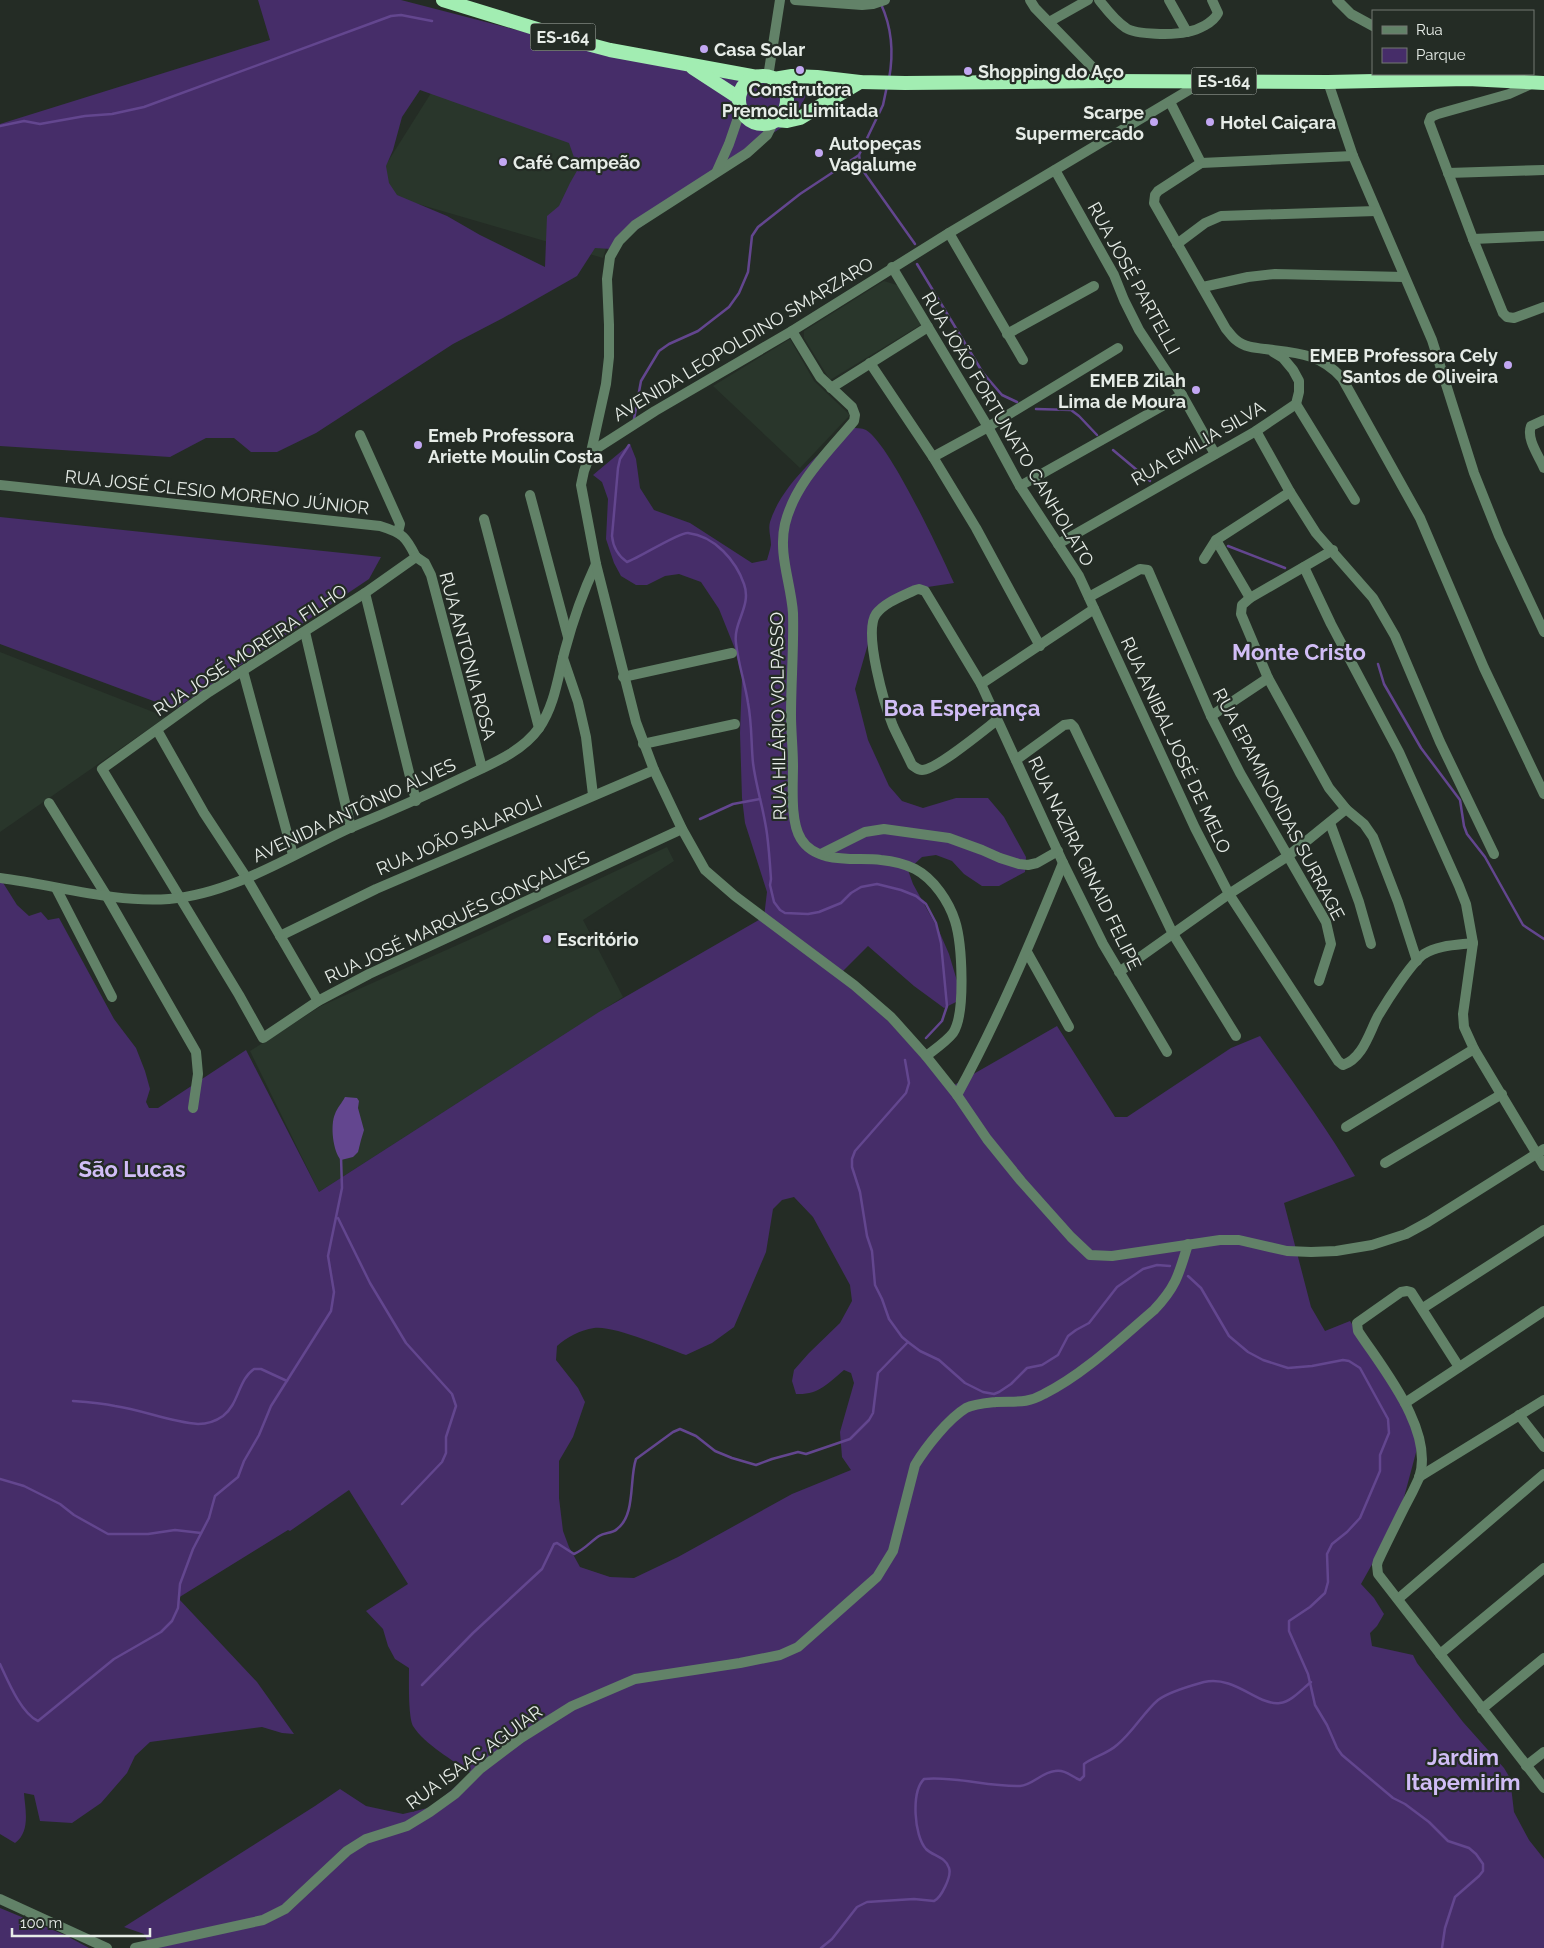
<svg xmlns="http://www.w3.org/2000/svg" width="1544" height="1948" font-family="Raleway,sans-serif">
  <rect width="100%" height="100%" fill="#242c25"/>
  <g fill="#29362b">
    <path d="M 472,28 L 632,68 L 611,232 L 603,258 L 370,190 Z"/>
    <path d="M 884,281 L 900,286 L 922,324 L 830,380 L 804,338 L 804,331 Z"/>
    <path d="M 790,339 L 814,381 L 850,415 L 800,468 L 713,386 Z"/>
    <path d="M 0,652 L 166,717 L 0,832 Z"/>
    <path d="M 667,847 L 674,861 L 583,920 L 623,997 L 319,1192 L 250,1051 L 321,1006 L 482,934 Z"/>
  </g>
  <g fill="#462d69" fill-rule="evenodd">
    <path d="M 258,0 L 401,0 L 645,63 L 735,80 L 810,89 L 792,121 L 737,156 L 611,249 L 595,248 L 577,276 L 503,318 L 453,344 L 316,433 L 277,452 L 251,452 L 234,438 L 206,438 L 170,457 L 0,446 L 0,124 L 270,40 ZM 420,90 L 569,143 L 578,169 L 570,183 L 559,206 L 547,216 L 545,267 L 480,235 L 447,216 L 397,195 L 389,183 L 386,166 L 393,150 L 402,117 Z"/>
    <path d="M 851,428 C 856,428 862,428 866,430 C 889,443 941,554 954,583 L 908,590 L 874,609 L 868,644 L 855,689 L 868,740 L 889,786 L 902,801 L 923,808 L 956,798 L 988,798 L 1004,817 L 1026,857 L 1025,872 L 999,886 L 982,886 L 964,874 L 952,861 L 936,855 L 922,857 L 908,870 L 913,884 L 939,931 L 949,954 L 960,991 L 958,1001 L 944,1008 L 914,986 L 868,946 L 843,971 L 949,1088 L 1057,1026 L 1115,1117 L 1127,1117 L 1231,1048 L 1260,1036 C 1293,1082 1327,1128 1355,1176 L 1284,1203 L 1311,1307 L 1325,1331 L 1350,1321 L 1399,1396 L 1418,1445 L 1399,1516 L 1361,1584 L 1374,1598 L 1384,1614 L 1377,1626 L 1370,1633 L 1372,1646 L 1413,1655 L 1417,1663 L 1463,1722 L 1504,1768 L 1510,1778 L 1514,1812 L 1529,1840 L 1544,1859 L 1544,1948 L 151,1948 L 144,1934 L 124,1927 L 315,1806 L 340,1789 L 366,1806 L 403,1814 L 432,1807 L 471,1773 C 454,1761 424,1744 413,1726 C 408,1716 409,1680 409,1668 L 395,1659 L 388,1646 L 383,1629 L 366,1611 L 408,1584 L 349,1490 L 290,1531 L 288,1530 L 178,1598 L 257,1682 L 294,1734 L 282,1733 L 262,1727 L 150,1742 L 135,1756 L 127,1773 L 101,1803 L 72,1823 L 40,1821 L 34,1795 L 24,1793 C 25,1809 31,1831 15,1843 L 0,1834 L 0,878 L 17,905 L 29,916 L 41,912 L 48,920 L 59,918 L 114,1019 L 136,1048 L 145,1071 L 150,1089 L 146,1102 L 149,1108 L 158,1108 L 246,1050 L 319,1192 L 599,1012 L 764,917 L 767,892 L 745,823 L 742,798 L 740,733 L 742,677 L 735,649 L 719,609 L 701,582 L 679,574 L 665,576 L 647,585 L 636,585 L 621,576 L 614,563 L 606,539 L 608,499 L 602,482 L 593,475 L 630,444 L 636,459 L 640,488 L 654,510 L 690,523 L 752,563 L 767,560 C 768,556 770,550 771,545 C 771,538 768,529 770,522 C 781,486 822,449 851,428 ZM 794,1197 L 813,1217 L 850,1285 L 852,1301 L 840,1323 L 809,1353 L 794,1370 L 792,1381 L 796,1394 C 819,1395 827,1384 844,1370 L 851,1373 L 854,1383 L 840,1432 L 842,1457 L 851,1470 L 792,1494 L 678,1557 L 634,1578 L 610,1577 L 580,1567 L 569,1547 L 563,1531 L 559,1498 L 559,1461 L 573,1437 L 585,1402 L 578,1388 L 556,1360 L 557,1346 C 567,1337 580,1330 594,1328 C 613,1325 666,1348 686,1355 L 712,1343 L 734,1327 L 766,1252 L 773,1209 L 782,1200 Z"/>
    <path d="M 0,517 L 381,557 L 369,579 L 175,709 L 0,644 Z"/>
    <path d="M 0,1908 L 65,1935 L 89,1948 L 0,1948 Z"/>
  </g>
  <path fill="#63468f" d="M 345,1097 L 357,1098 L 359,1101 L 358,1108 L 364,1130 L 361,1140 L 358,1152 L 353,1157 L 341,1160 C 333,1152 330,1125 335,1114 C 337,1108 342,1103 345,1097 Z"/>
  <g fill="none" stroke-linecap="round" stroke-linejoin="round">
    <g stroke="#63468f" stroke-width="2.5">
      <path d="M 881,4 C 892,28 894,52 889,79"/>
      <path d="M 0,126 L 24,121 L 40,124 L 85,116 L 112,114 L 144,107 L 391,16 L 401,15 L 432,21"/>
      <path d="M 859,155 L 861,167 L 866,175 L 915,244"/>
      <path d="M 917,264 L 983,373 L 1002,395 L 1017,402"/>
      <path d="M 1036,409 L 1071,410 L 1079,416 L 1097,435"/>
      <path d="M 634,419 L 641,381 L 659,351 L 669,344 L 698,331 L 729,307 L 739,293 L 748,272 L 752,236 L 758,227 L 800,194 L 859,155 L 883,105 L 887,86"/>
      <path d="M 629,445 L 620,459 L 618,468 L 612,536 C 613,547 617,555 627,562 C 641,557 679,532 688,533 C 715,536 736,561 744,584 C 752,606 733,622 736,643 C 738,663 745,683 748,703 C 752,723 751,743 753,763 C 756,787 764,810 767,834 C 769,849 770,864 771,879 L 770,885 L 774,902 L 780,910 L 785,913 L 808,914 L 819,912 L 841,903 L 851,893 L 861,887 L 877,884 L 901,890 L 916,896 L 926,904 L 936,923 L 941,943 L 947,1006 L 942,1021 L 926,1038"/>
      <path d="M 1113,450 L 1150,481"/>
      <path d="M 1228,546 L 1285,568"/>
      <path d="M 1378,664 L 1384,684 L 1421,748 L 1460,800 L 1464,826 L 1467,834 L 1485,857 L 1523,925 L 1544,939"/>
      <path d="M 700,819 L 733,804 L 760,799"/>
      <path d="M 905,1060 L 909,1083 L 906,1093 L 855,1151 L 852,1159 L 852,1167 L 860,1192 L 867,1236 L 872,1251 L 875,1285 L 882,1299 L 889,1319 L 902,1337 L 908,1342 L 920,1351 L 939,1360 L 965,1383 L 983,1392 L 994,1394 L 999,1392 L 1011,1384 L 1027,1368 L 1042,1365 L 1058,1355 L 1068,1336 L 1076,1330 L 1089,1323 L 1117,1287 L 1143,1269 L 1157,1265 L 1170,1266"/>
      <path d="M 338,1218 L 370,1283 L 406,1343 L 452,1394 L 456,1406 L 446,1437 L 446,1453 L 442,1462 L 402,1504"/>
      <path d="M 1188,1276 L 1201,1288 L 1229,1336 L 1248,1352 L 1263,1360 L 1288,1368 L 1312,1366 L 1343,1360 L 1349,1361 L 1360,1368 L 1388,1419 L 1389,1433 L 1380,1455 L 1380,1471 L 1360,1518 L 1347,1532 L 1332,1544 L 1327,1554 L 1328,1582 L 1325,1593 L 1310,1607 L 1289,1621 L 1289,1631 L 1308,1674 L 1315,1705 L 1327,1725 L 1337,1748 L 1342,1755 L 1393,1798 L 1405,1804 L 1429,1822 L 1448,1841 L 1469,1848 L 1476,1854 L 1483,1864 L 1483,1871 L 1479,1876 L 1455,1897 L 1445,1928 L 1442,1948"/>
      <path d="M 73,1401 C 87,1402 101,1403 115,1406 C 143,1410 170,1422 198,1424 C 207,1424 216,1421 223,1416 C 239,1404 238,1380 254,1369 L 261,1369 L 287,1381"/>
      <path d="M 0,1479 L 24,1486 L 60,1504 L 74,1515 L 108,1534 L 148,1534 L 175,1530 L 201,1533"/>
      <path d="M 0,1664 C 8,1681 21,1713 38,1721 L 114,1659 L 161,1632 L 172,1621 L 178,1608 L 180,1584 L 193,1549 L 209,1518 L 215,1496 L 238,1477 L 244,1461 L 259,1435 L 271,1406 L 331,1311 L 334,1292 L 328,1256 L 342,1188 L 341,1157"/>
      <path d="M 422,1685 L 473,1633 L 542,1569 L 554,1544 L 557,1543 L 574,1554 C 584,1550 590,1542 599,1536 C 605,1532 612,1534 617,1529 C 636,1515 629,1479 636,1459 L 673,1432 L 680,1429 L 696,1436 L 715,1451 L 732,1458 L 756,1465 L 772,1459 L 798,1452 L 806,1454 L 850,1439 L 869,1420 L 873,1413 L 878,1373 L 908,1342"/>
      <path d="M 821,1948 L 832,1939 L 857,1907 L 867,1902 L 914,1899 L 934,1901 C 941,1898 952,1876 949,1868 C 946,1857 933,1856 926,1849 C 914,1836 911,1792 924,1779 C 956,1776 988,1787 1020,1786 C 1033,1785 1042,1772 1055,1771 C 1065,1769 1072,1777 1080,1780 L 1084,1776 L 1084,1764 C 1095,1756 1107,1754 1117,1745 C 1133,1732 1143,1713 1158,1700 C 1170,1691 1190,1686 1204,1682 C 1235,1675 1258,1706 1280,1703 C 1291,1702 1302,1689 1311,1682"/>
    </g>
    <g stroke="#628268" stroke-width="10">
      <path d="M 795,0 L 862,5 L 873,4 L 885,0"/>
      <path d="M 1030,0 L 1035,8 L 1106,81"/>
      <path d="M 1099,0 C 1107,10 1115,21 1126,28 C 1136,35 1174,35 1187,32 C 1198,30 1213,23 1218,13 L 1212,0"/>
      <path d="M 1169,0 L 1187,32"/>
      <path d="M 1337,0 L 1351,14 L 1373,26"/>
      <path d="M 1049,22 L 1088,0"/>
      <path d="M 768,77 L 780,0"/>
      <path d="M 1328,82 L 1353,156 L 1432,340 L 1474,473 L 1499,536 L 1544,632"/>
      <path d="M 1531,84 L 1509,94 L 1438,114 L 1431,117 L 1429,122 L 1473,239 L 1503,313 L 1507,317 L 1514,318 L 1544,307"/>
      <path d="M 1170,102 L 1201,163"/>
      <path d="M 1353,156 L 1201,163 L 1158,191 L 1155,195 L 1154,203 L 1226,329 C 1229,332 1232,337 1236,340 C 1244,347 1255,348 1265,349 C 1297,353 1319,353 1342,378 L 1420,518 L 1484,668 L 1544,794"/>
      <path d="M 1055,170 L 1114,275 L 1124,300 L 1139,330 L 1182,395 L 1215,454"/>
      <path d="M 1448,173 L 1544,170"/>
      <path d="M 949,233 L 1023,360"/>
      <path d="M 1473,239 L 1544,236"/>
      <path d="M 1177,244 L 1205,223 L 1221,216 L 1376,211"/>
      <path d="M 892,267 L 988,427 L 1020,486 L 1079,576 L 1195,828 L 1229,894 L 1338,1061 L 1343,1065 C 1363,1058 1369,1033 1378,1016 C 1387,1001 1411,963 1424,954 C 1438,945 1458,945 1473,943"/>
      <path d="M 1203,287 L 1248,277 L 1275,274 L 1404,277"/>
      <path d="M 792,331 L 820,377 L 852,407 L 855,415 L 854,421 C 828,452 795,483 785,524 C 778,554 791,583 793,613 C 794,647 791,681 791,715 C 791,732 793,749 793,766 C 793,786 790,822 801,839 C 817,865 856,857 881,860 C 892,861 905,864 915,869 C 934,879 949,902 955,921 C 962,943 966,1014 953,1033 C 946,1042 935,1049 926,1056"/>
      <path d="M 1007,334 L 1094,286"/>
      <path d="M 870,363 L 933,457 L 976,528 L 1040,646"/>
      <path d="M 831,388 L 928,327"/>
      <path d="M 1296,404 L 1355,500"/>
      <path d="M 1544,420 L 1531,426 C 1526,439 1539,456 1544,468"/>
      <path d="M 1256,431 L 1290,492 L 1316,533 L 1373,598 L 1395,636 L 1440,742 L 1494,854"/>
      <path d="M 360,435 L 400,524 L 398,532"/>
      <path d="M 933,457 L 988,427 L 1118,348"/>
      <path d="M 0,485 L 380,526 C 403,533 406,537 416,557"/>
      <path d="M 1020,486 L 1182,395"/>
      <path d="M 530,495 L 568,637"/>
      <path d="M 484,519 L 539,728"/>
      <path d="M 1216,540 L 1250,598"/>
      <path d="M 1058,544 L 1256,431 L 1296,404 L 1299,392 L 1299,381 L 1293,370 L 1283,358 L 1273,352"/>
      <path d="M 1333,550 L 1250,598 L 1242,605 L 1241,614 L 1268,678 L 1329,788 L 1346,809 L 1364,824 L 1373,837 L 1398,902 L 1417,961"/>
      <path d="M 416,557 L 365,593 L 209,692 L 102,769 L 239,995 L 263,1038 L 318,1001 L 369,974 L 682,829"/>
      <path d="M 416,557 L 425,563 L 431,575 L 482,768"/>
      <path d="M 1204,559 L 1216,540 L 1290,492"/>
      <path d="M 1304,567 L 1331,624 L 1399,752 L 1459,886 L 1466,904 L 1473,943 L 1463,1014 L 1464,1027 L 1474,1049 L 1544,1166"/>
      <path d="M 365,593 L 416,801"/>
      <path d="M 1089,597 L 1140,569 L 1148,570 L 1211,716 L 1240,773 L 1326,922 L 1331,944 L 1319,981"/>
      <path d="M 305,632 L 351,828"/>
      <path d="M 563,658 L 578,702 L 586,737 L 593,795"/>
      <path d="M 243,671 L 293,855"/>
      <path d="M 623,677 L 732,653"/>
      <path d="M 981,684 L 1094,609"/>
      <path d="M 1211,716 L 1268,678"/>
      <path d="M 997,720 C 984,730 936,770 922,770 C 918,770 915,767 912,765 C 906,752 899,739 893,726 C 885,706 863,633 876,614 C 885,602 903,596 915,590 L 919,589 L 925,591 L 981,684 L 1063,863 L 1103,944 L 1167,1052"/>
      <path d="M 157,730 L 204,813 L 246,877 L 318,1001"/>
      <path d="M 643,744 L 735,724"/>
      <path d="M 1016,760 L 1064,725 L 1071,724 L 1074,727 L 1173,934 L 1236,1036"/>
      <path d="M 49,803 L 106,895 L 196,1052 L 198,1074 L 193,1108"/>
      <path d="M 1330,823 L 1359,902 L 1371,944"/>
      <path d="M 821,854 L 865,832 L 884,829 L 949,838 L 982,850 L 1000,858 L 1019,864 L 1028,865 L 1037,863 L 1058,851"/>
      <path d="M 0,878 C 56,885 113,903 169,899 C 233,894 295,853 352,827 C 391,811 429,794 466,776 C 491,764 522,752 539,728 C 555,705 558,676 565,650 C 573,620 583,592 596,564"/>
      <path d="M 56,888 L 112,997"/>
      <path d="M 280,936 L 376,889 L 654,770"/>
      <path d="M 1027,952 L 1069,1027"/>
      <path d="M 1119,972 L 1229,894 L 1288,856 L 1346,809"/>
      <path d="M 957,1095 C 998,1020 1031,942 1063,863"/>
      <path d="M 1346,1127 L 1474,1049"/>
      <path d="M 1385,1163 L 1502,1094"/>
      <path d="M 1423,1308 L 1544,1230"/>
      <path d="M 1459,1367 L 1411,1292 L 1407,1291 L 1401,1292 L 1357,1323 L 1358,1331 C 1383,1369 1435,1431 1419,1478 C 1415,1487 1410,1497 1405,1506 C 1396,1524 1387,1542 1378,1561 L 1377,1565 L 1378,1574 L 1544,1788"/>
      <path d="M 1405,1403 L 1544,1311"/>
      <path d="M 1519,1415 L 1544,1447"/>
      <path d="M 1419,1477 L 1544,1400"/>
      <path d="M 1398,1599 L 1544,1474"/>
      <path d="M 1440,1654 L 1544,1568"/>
      <path d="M 1482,1709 L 1544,1658"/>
      <path d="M 1526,1766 L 1544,1752"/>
      <path d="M 0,1899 L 107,1948"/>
      <path d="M 135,1948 L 263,1920 L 285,1909 L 347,1851 L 366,1839 L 407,1826 L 430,1812 L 455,1794 L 480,1769 L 521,1738 L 572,1706 L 635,1679 L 740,1663 L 780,1655 L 798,1647 L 877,1577 L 893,1551 L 915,1465 C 926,1447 948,1419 966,1408 C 974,1404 987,1403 996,1402 C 1016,1401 1026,1404 1044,1394 C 1084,1374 1120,1339 1154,1310 C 1176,1287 1179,1274 1188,1244"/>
    </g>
    <g stroke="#628268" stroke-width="10">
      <path d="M 774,121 L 767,135 L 747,153 L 635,225 L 619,241 L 610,257 L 607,279 L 609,325 L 609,357 L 606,384 L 591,452 L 584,471 L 581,485 L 596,564 L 636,722 L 654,770 L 682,829 L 705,870 L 735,896 L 854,985 L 891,1017 L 926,1056 L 957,1095 L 987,1139 L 1021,1181 L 1071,1237 L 1090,1255 L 1112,1256 L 1220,1240 L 1239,1240 L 1287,1251 L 1311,1252 L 1336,1251 L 1372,1245 L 1406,1234 L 1428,1222 L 1544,1149"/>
      <path d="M 717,171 L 729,144 L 741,109"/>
      <path d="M 591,452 L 655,411 L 792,331 L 949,233 L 1204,81"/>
    </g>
    <g stroke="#a2edb2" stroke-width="14">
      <path d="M 443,0 L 576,41 L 610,50 L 757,77"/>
      <path d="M 693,68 L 739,98"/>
      <circle cx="763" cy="100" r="24"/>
      <path d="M 774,79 L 792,76 L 817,77 L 860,82 L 905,83 L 1106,81 L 1328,82 L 1468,79 L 1544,83"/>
      <path d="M 776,120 L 787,121 L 800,118 L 860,82"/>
    </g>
  </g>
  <g fill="#c2a7f2" stroke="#242c25" stroke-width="2">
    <circle cx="704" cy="49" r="5"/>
    <circle cx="800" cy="70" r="5"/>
    <circle cx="968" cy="71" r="5"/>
    <circle cx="1154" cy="122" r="5"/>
    <circle cx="1210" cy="122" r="5"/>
    <circle cx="819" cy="153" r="5"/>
    <circle cx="503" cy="162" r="5"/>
    <circle cx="1508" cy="365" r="5"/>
    <circle cx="1196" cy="390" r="5"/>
    <circle cx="418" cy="445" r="5"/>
    <circle cx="547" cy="939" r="5"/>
  </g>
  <g text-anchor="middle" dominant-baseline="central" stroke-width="4.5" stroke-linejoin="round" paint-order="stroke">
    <g fill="#242c25" stroke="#acb2ad" stroke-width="1">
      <rect x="530.5" y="23.5" width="65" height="27" rx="4"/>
      <rect x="1191.5" y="67.5" width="65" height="27" rx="4"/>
    </g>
    <g font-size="16" font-weight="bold" fill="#e6ece7">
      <text x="563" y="37">ES-164</text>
      <text x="1224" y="81">ES-164</text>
    </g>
    <g font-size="18" font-weight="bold" fill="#e6ece7" stroke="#242c25" text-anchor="start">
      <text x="714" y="49">Casa Solar</text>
      <text x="978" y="71">Shopping do Aço</text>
      <text x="800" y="89" text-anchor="middle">Construtora<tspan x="800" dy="21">Premocil Limitada</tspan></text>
      <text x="1144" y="112" text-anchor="end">Scarpe<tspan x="1144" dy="21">Supermercado</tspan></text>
      <text x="1220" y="122">Hotel Caiçara</text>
      <text x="829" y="143">Autopeças<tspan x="829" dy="21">Vagalume</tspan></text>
      <text x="513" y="162">Café Campeão</text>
      <text x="1498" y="355" text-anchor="end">EMEB Professora Cely<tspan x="1498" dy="21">Santos de Oliveira</tspan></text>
      <text x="1186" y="380" text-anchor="end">EMEB Zilah<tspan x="1186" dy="21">Lima de Moura</tspan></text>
      <text x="428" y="435">Emeb Professora<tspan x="428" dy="21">Ariette Moulin Costa</tspan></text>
      <text x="557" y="939">Escritório</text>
    </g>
    <g font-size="18" fill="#e6ece7" stroke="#242c25">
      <text transform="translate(1134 278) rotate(61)">RUA JOSÉ PARTELLI</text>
      <text transform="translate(743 339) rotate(-31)">AVENIDA LEOPOLDINO SMARZARO</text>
      <text transform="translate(1008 429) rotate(59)">RUA JOÃO FORTUNATO CANHOLATO</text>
      <text transform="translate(1198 443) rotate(-30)">RUA EMÍLIA SILVA</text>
      <text transform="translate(217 492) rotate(6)">RUA JOSÉ CLESIO MORENO JÚNIOR</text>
      <text transform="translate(250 650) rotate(-33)">RUA JOSÉ MOREIRA FILHO</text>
      <text transform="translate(468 656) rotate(75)">RUA ANTONIA ROSA</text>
      <text transform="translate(778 716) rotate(-91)">RUA HILÁRIO VOLPASSO</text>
      <text transform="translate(1176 745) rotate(65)">RUA ANIBAL JOSÉ DE MELO</text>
      <text transform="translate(1279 804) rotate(62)">RUA EPAMINONDAS SURRAGE</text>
      <text transform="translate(354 810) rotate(-25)">AVENIDA ANTÔNIO ALVES</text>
      <text transform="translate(459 835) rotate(-23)">RUA JOÃO SALAROLI</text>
      <text transform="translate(1085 863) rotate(64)">RUA NAZIRA GINAID FELIPE</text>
      <text transform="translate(457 917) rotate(-25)">RUA JOSÉ MARQUÊS GONÇALVES</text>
      <text transform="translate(474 1757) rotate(-36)">RUA ISAAC AGUIAR</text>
    </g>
    <g font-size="22" font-weight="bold" fill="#d1bdf6" stroke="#242c25">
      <text x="1299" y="652">Monte Cristo</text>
      <text x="962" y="708">Boa Esperança</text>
      <text x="132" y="1169">São Lucas</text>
      <text x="1463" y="1757">Jardim<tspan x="1463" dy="25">Itapemirim</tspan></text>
    </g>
  </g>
  <rect x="1372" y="10" width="162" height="65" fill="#242c25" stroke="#727973"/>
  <rect x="1382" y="26" width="25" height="8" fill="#628268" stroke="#727973"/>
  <text x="1416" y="35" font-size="15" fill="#e6ece7">Rua</text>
  <rect x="1382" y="48" width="25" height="15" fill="#462d69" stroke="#727973"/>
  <text x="1416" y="60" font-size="15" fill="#e6ece7">Parque</text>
  <path d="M12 1928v8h138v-8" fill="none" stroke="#e6ece7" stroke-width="2.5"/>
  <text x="20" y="1928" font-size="15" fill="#e6ece7" stroke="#242c25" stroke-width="4" paint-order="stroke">100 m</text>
</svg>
